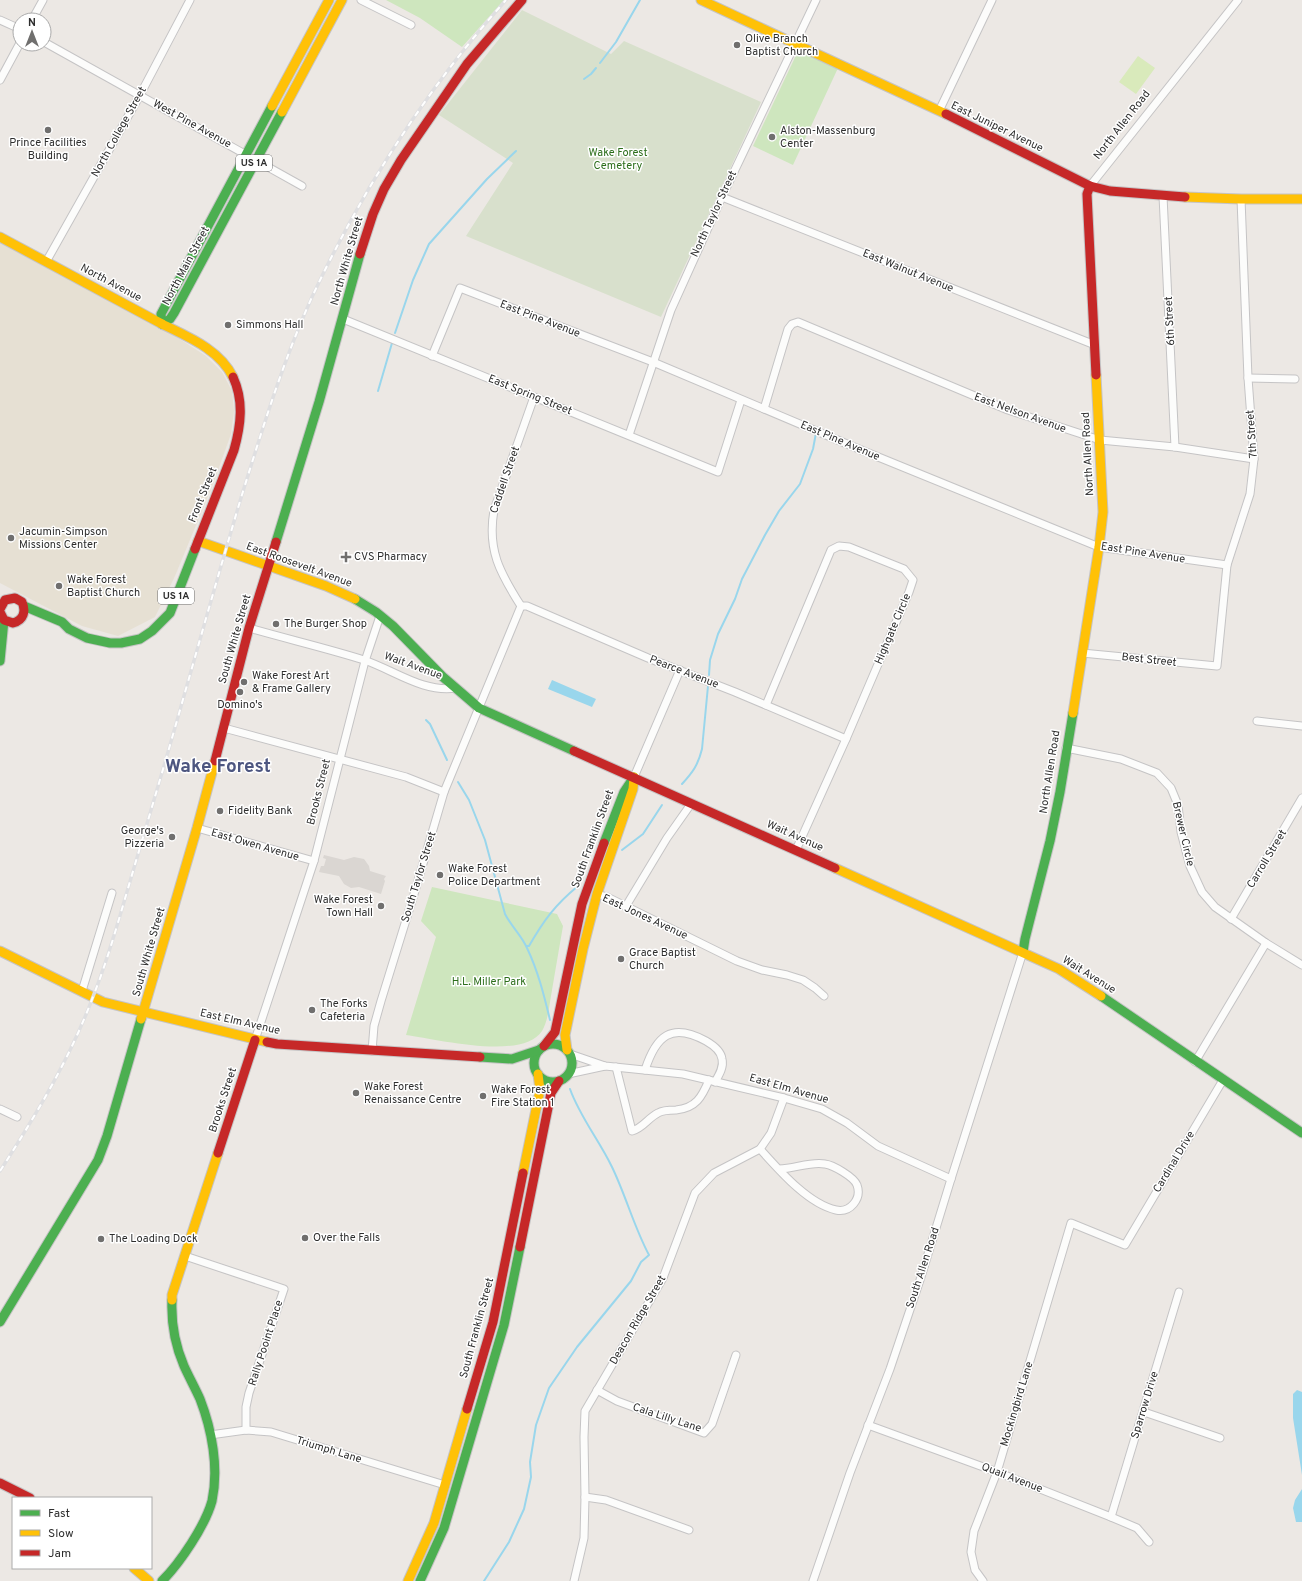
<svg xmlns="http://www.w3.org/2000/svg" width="1302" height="1581" font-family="Overpass,sans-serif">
  <rect width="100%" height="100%" fill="#ece8e4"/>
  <path fill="#e6e0d3" d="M 0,243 L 175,336 L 206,356 L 222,372 L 232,391 L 234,411 L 231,434 L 213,484 L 175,576 L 155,617 L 118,636 L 82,626 L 0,583 Z"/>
  <g fill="#cee6be">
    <path d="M 386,0 L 504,0 L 462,47 L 420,18 Z"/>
    <path d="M 799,49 L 838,68 L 793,165 L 753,146 Z"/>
    <path d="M 432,887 L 557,914 L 563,926 C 559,949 555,972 551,996 C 549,1007 548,1021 542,1031 C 523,1061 436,1039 406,1035 L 436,937 L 421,921 Z"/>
  </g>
  <path fill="#d8e0cc" d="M 522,10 L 611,54 L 624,41 L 761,102 L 661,317 L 466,236 L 513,163 L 439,115 Z"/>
  <path fill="#d9eabb" d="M 1138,56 L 1155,68 L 1136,94 L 1119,82 Z"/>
  <path fill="#dad6d2" d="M 324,855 L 344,860 L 354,857 L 364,859 L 369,866 L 370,871 L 386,876 L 384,879 L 385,881 L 381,894 L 359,887 L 351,888 L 344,884 L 339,876 L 319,872 L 321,866 L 324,866 L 326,859 L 323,858 Z"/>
  <g fill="#99d6ec">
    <path d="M 552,680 L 596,699 L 592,707 L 548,689 Z"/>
    <path d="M 1297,1390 L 1302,1392 L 1302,1522 L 1296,1522 L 1293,1508 L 1295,1500 L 1302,1489 L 1302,1475 L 1293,1418 L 1293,1394 Z"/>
  </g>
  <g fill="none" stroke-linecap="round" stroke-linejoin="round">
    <g stroke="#99d6ec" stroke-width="2">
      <path d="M 600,63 L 616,42 L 640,0"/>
      <path d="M 584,79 L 591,74 L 596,68"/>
      <path d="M 395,333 L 413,280 L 429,244 L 487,179 L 516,151"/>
      <path d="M 378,391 L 392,343"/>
      <path d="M 709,675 L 710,660 L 718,634 L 735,599 L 742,579 L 765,535 L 779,511 L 800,484 L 813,449 L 816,433"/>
      <path d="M 426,720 L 430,724 L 447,760"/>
      <path d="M 458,782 L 469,800 L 485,840 L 505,914 C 511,926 522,936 527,948 C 538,971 544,995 550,1020"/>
      <path d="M 682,784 C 693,772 698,765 702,749 L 708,686"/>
      <path d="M 622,850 L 643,834 L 662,805"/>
      <path d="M 527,946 L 529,946 C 544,920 555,905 578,886"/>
      <path d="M 484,1581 L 509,1542 L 524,1509 L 531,1477 L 530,1462 L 536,1425 L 549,1388 L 577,1347 L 631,1281 L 641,1262 L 649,1255 C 634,1227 626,1196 612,1167 C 599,1140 580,1117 570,1089"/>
    </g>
    <g stroke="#c5c4c5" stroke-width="9">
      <g id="street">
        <path d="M 361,0 L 411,25"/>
        <path d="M 0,20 L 20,29"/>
        <path d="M 32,20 L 43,0"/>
        <path d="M 44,42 L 302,186"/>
        <path d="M 0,80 L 20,43"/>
        <path d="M 939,111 L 992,0"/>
        <path d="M 1090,186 L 1238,0"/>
        <path d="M 1163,196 L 1175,447"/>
        <path d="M 722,197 L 1095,345"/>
        <path d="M 46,262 L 140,95 L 190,0"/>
        <path d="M 343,319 L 718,472 L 741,400"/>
        <path d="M 432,356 L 460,288 L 653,362 L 866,452 L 1099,547 L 1227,565"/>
        <path d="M 1248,378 L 1295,379"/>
        <path d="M 764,409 L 788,329 L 792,324 L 798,322 L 1008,410 L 1100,440 L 1175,447 L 1254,459"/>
        <path d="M 629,435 L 671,310 L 722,197 L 816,0"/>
        <path d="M 521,606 L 527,606 L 648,658 L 735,692 L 846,739"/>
        <path d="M 521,606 C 500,573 487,550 494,510 L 534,397"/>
        <path d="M 249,628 C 287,639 326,648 364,660 C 394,670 423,693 456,688"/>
        <path d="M 1082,653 L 1217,666 L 1227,565 L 1250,494 L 1254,459 L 1248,378 L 1241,199"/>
        <path d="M 766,705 L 831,550 L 839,546 L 849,547 L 904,569 L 913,580 L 909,592 L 846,739 L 796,850"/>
        <path d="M 1257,721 L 1302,726"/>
        <path d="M 224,728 L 406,777 L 444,792"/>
        <path d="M 1066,748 L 1121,759 L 1157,773 L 1171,788 L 1178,805 L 1181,832 L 1190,866 L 1202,892 L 1215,907 L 1266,943 L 1302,965"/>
        <path d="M 634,777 L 680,670"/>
        <path d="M 197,828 L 314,861"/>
        <path d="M 597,894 L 607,897 L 737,961 L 762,970 L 787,975 L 803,980 L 815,988 L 824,996"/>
        <path d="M 626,906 L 667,838 L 691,804"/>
        <path d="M 1231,919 L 1302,798"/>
        <path d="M 82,991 L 112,893"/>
        <path d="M 255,1040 L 314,861 L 365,661 L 380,616"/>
        <path d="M 372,1051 L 374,1026 L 381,1001 L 415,891 L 444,792 L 521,606"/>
        <path d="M 570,1054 L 605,1066 L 683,1074 L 784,1098 L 822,1109 L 847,1123 L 878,1146 L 951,1179"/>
        <path d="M 1195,1062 L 1266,943"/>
        <path d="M 616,1067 L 632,1131 C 643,1128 648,1118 658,1113 C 663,1110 670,1110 676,1110 C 696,1108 702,1097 709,1080"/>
        <path d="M 645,1070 C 656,1036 671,1022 706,1041 C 713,1045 721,1051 722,1059 C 724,1067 719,1075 715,1082"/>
        <path d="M 568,1074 L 605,1066"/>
        <path d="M 0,1109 L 17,1117"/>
        <path d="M 760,1149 C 779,1170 808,1204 836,1210 C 850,1213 862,1199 857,1185 C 854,1177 833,1165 825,1164 C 811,1161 794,1169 779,1169"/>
        <path d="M 185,1256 L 284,1289 L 249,1393 L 246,1407 L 246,1430"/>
        <path d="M 597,1390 L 617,1401 L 704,1433 L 712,1424 L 736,1355"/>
        <path d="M 1144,1412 L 1220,1438"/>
        <path d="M 868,1425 L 997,1472 L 1111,1517 L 1137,1528 L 1149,1542"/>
        <path d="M 210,1435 L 246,1430 L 271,1432 L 445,1485"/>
        <path d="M 585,1497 L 606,1500 L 689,1530"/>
        <path d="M 1111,1517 L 1179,1292"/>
        <path d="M 574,1581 L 584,1538 L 585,1497 L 584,1437 L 585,1411 L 663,1278 L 695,1193 L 714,1173 L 760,1149 L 771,1133 L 784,1098"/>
        <path d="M 813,1581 L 850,1473 L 890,1369 L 921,1277 L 951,1179 L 1023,952"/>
        <path d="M 983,1581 L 975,1570 L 971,1552 L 974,1531 L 997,1472 L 1071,1223 L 1125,1245 L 1223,1080"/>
      </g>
    </g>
    <g stroke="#c5c4c5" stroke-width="11">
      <g id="fast">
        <path d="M 162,324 L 170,319 L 174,313 L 282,112"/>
        <path d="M 162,324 L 161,314 L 272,106"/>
        <path d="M 276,542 L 319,402 L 360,254"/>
        <path d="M 355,599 L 376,612 L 393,626 L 443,677 L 479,708 L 574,751"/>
        <path d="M 24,606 L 62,622 L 69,629 L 87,638 L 110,643 L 121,643 L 140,639 L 152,631 L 170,613 L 195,549"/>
        <path d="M 0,661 L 4,620"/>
        <path d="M 604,843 L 624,792 L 634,777"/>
        <path d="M 1023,952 L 1025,939 L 1050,841 L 1060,792 L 1073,713"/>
        <path d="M 1101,996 L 1302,1133"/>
        <circle cx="553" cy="1063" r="19"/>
        <path d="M 480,1057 L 512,1059 L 539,1050"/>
        <path d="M 0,1322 L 98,1160 L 107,1136 L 141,1019"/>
        <path d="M 162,1581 C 180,1563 205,1526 212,1501 C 219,1468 212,1430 200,1399 C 195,1388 189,1377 184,1366 C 175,1345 171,1323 172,1300"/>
        <path d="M 420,1581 L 444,1528 L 504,1325 L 520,1247"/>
      </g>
    </g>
    <g stroke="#c5c4c5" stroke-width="11">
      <g id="slow">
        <path d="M 701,0 L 946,114"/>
        <path d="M 272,106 L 329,0"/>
        <path d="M 282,112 L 342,0"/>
        <path d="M 1185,197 L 1241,199 L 1302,199"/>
        <path d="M 0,237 L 162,324"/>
        <path d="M 162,324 C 188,337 219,349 233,377"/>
        <path d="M 198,541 L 326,586 L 355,599"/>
        <path d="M 1073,713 L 1099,547 L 1103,512 L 1096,375"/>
        <path d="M 835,868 L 1059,969 L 1101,996"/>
        <path d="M 0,951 L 103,1002 L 267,1042"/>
        <path d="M 141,1019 L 197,828 L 215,761"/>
        <path d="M 567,1050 L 565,1035 L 583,949 L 597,894 L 633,789 L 634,777"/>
        <path d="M 523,1173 L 540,1090 L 538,1074"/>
        <path d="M 172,1300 L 172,1295 L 218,1153"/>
        <path d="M 134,1568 L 149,1581"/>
        <path d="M 408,1581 L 434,1523 L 467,1409"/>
      </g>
    </g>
    <g stroke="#c5c4c5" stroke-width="11">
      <g id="jam">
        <path d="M 946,114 L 1090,186 L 1110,191 L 1185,197"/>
        <path d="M 1090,186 L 1087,194 L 1096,375"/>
        <path d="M 360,254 L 373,214 L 384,189 L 401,160 L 467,64 L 522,0"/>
        <path d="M 195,549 L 234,450 C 241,425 244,401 233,377"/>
        <path d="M 0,609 L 5,600 L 15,598 L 22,602 C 26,611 24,620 13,623 L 4,620 L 0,612"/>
        <path d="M 574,751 L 835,868"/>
        <path d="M 215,761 L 249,628 L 276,542"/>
        <path d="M 267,1042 L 277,1044 L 480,1057"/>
        <path d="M 544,1046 L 555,1032 L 582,904 L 604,843"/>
        <path d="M 218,1153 L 255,1040"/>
        <path d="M 520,1247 L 551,1093 L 559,1081"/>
        <path d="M 467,1409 L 493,1322 L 523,1173"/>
        <path d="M 0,1483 L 30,1498"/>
      </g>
    </g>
    <use href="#street" stroke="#fcfcfb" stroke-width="7"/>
    <use href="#fast" stroke="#4caf50" stroke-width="9"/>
    <use href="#slow" stroke="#ffc107" stroke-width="9"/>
    <use href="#jam" stroke="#c62828" stroke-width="9"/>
    <g stroke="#dfdfe1" stroke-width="3.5">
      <path id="rail" d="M 0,1171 C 36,1115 71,1057 94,994 C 106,964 115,933 124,902 C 138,854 152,807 166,759 C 191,672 215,585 241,498 C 262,430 283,361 312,297 C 362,190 427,88 506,0"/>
    </g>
    <use href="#rail" stroke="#fff" stroke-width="2" stroke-dasharray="6" stroke-linecap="butt"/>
  </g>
  <g fill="#706f6e" stroke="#fff" stroke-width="1.5">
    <circle cx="737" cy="45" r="4"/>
    <circle cx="48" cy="130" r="4"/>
    <circle cx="772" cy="137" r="4"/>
    <circle cx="228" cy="325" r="4"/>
    <circle cx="11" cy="538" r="4"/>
    <path d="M344 551h4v4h4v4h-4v4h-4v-4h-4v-4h4z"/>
    <circle cx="59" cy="586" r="4"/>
    <circle cx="276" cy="624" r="4"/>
    <circle cx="244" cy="682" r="4"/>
    <circle cx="240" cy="692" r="4"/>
    <circle cx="220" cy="811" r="4"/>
    <circle cx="172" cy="837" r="4"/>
    <circle cx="440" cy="875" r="4"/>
    <circle cx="381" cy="906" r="4"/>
    <circle cx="621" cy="959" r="4"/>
    <circle cx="312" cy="1010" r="4"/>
    <circle cx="356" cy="1093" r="4"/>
    <circle cx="483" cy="1096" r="4"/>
    <circle cx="305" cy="1238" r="4"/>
    <circle cx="101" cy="1239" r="4"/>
  </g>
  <g text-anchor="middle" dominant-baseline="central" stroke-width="3" stroke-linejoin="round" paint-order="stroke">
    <g fill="#fff" stroke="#6d6d6d" stroke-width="1">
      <rect x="236" y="155" width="36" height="16" rx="3"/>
      <rect x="158" y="588" width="36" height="16" rx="3"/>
    </g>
    <g font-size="10" font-weight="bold" fill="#2e2e2e">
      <text x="254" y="163">US 1A</text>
      <text x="176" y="596">US 1A</text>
    </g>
    <g font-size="11" fill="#2e2e2e" stroke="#fff" text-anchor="start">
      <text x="745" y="39">Olive Branch<tspan x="745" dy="13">Baptist Church</tspan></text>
      <text x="780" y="131">Alston-Massenburg<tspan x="780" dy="13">Center</tspan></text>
      <text x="48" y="143" text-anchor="middle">Prince Facilities<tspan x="48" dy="13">Building</tspan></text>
      <text x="236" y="325">Simmons Hall</text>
      <text x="19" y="532">Jacumin-Simpson<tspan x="19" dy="13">Missions Center</tspan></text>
      <text x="354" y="557">CVS Pharmacy</text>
      <text x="67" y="580">Wake Forest<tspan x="67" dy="13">Baptist Church</tspan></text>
      <text x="284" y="624">The Burger Shop</text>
      <text x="252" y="676">Wake Forest Art<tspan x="252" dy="13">&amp; Frame Gallery</tspan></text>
      <text x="240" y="705" text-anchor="middle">Domino's</text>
      <text x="228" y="811">Fidelity Bank</text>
      <text x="164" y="831" text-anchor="end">George's<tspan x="164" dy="13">Pizzeria</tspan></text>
      <text x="448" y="869">Wake Forest<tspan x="448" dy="13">Police Department</tspan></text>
      <text x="373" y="900" text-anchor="end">Wake Forest<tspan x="373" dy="13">Town Hall</tspan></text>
      <text x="629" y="953">Grace Baptist<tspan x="629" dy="13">Church</tspan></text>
      <text x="320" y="1004">The Forks<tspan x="320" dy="13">Cafeteria</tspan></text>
      <text x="364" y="1087">Wake Forest<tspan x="364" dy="13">Renaissance Centre</tspan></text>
      <text x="491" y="1090">Wake Forest<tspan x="491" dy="13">Fire Station 1</tspan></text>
      <text x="313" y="1238">Over the Falls</text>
      <text x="109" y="1239">The Loading Dock</text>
    </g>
    <g font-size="11" fill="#2e2e2e" stroke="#fff">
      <text transform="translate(192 124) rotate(29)">West Pine Avenue</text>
      <text transform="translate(1122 125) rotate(-52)">North Allen Road</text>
      <text transform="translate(997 127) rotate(26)">East Juniper Avenue</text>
      <text transform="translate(119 132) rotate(-61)">North College Street</text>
      <text transform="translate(714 214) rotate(-65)">North Taylor Street</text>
      <text transform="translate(347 261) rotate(-74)">North White Street</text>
      <text transform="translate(186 266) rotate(-62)">North Main Street</text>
      <text transform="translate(908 271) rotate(22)">East Walnut Avenue</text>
      <text transform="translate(111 283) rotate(28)">North Avenue</text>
      <text transform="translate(540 319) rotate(21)">East Pine Avenue</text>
      <text transform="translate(1170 321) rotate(-93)">6th Street</text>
      <text transform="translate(530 395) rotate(22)">East Spring Street</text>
      <text transform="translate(1020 413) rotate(20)">East Nelson Avenue</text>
      <text transform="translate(1252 434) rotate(-94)">7th Street</text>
      <text transform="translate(840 441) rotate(23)">East Pine Avenue</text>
      <text transform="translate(1088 454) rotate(-93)">North Allen Road</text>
      <text transform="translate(505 480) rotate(-71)">Caddell Street</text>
      <text transform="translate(203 495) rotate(-68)">Front Street</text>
      <text transform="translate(1143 553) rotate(9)">East Pine Avenue</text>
      <text transform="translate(299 565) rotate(20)">East Roosevelt Avenue</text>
      <text transform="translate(893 629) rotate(-67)">Highgate Circle</text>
      <text transform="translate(235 639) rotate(-74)">South White Street</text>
      <text transform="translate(1149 660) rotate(6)">Best Street</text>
      <text transform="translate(413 666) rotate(20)">Wait Avenue</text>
      <text transform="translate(684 672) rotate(21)">Pearce Avenue</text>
      <text transform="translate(1050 772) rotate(-81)">North Allen Road</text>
      <text transform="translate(319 792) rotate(-76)">Brooks Street</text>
      <text transform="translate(1183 834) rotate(77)">Brewer Circle</text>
      <text transform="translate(795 836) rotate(24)">Wait Avenue</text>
      <text transform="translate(593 839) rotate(-70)">South Franklin Street</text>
      <text transform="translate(255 845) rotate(16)">East Owen Avenue</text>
      <text transform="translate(1267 859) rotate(-59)">Carroll Street</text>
      <text transform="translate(419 877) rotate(-73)">South Taylor Street</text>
      <text transform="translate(645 917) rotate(25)">East Jones Avenue</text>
      <text transform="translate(149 952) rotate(-74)">South White Street</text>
      <text transform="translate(1089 975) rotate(32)">Wait Avenue</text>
      <text transform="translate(240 1022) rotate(13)">East Elm Avenue</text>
      <text transform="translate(789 1089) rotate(16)">East Elm Avenue</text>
      <text transform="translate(223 1100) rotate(-72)">Brooks Street</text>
      <text transform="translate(1174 1162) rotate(-59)">Cardinal Drive</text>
      <text transform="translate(923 1268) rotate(-72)">South Allen Road</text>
      <text transform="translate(638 1320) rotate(-60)">Deacon Ridge Street</text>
      <text transform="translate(477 1328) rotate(-75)">South Franklin Street</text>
      <text transform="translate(266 1343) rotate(-72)">Rally Pooint Place</text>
      <text transform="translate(1017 1404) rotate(-73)">Mockingbird Lane</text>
      <text transform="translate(1145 1405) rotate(-73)">Sparrow Drive</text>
      <text transform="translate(667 1418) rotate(18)">Cala Lilly Lane</text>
      <text transform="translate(329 1450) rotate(17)">Triumph Lane</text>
      <text transform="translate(1012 1478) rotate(21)">Quail Avenue</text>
    </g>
    <g font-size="11" fill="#2c6e1b" stroke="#fff">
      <text x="618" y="153">Wake Forest<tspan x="618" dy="13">Cemetery</tspan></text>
      <text x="489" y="982">H.L. Miller Park</text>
    </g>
    <g font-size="19" font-weight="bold" fill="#4d5680" stroke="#fff">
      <text x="218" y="767">Wake Forest</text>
    </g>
  </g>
  <rect x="12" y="1497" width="140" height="72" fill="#ffffff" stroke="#ababab"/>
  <rect x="20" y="1510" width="20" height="6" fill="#4caf50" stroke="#ababab"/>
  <text x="48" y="1517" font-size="12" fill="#2e2e2e">Fast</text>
  <rect x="20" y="1530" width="20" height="6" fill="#ffc107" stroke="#ababab"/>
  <text x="48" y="1537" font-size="12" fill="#2e2e2e">Slow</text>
  <rect x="20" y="1550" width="20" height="6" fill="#c62828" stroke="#ababab"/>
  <text x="48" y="1557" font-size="12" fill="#2e2e2e">Jam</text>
  <g transform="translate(32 32)"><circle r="19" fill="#ffffff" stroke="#ababab"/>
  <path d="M0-3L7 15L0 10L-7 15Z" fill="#706f6e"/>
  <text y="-6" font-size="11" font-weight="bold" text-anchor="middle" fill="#2e2e2e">N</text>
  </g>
</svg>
